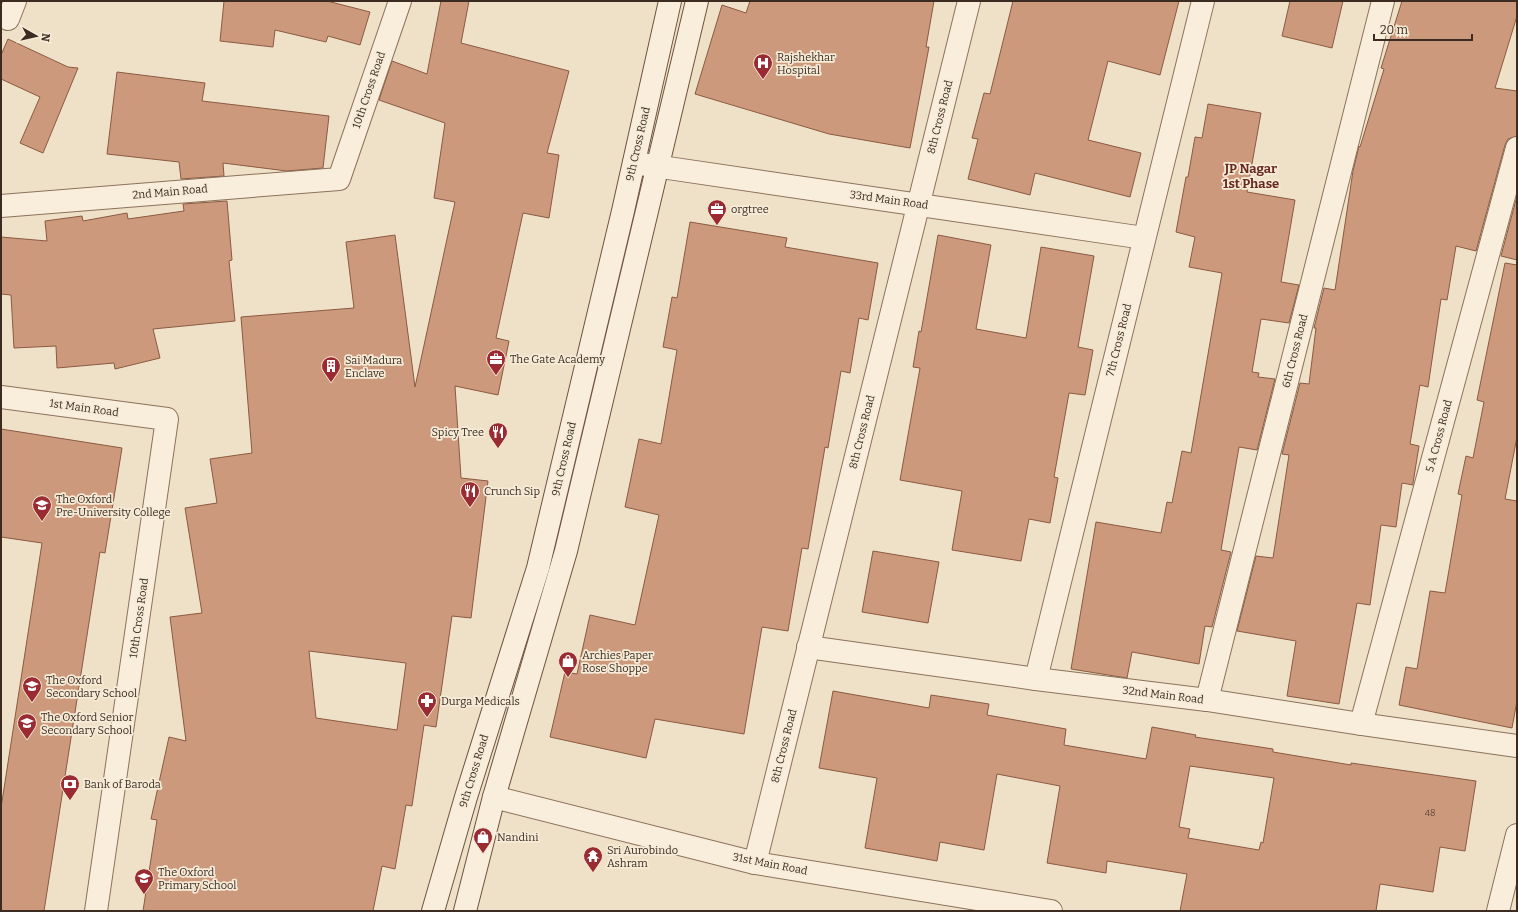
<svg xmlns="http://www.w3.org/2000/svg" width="1518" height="912" font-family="Bitter,serif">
  <rect width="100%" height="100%" fill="#efe1c7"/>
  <g fill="#cd997d" stroke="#8a5a41" fill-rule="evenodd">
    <path d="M 224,1 L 327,1 L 370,12 L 360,45 L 328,36 L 326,42 L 275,30 L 273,47 L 220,41 Z"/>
    <path d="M 441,1 L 469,1 L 461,43 L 569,71 L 547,153 L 559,155 L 549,218 L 523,213 L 496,338 L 509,341 L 498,395 L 455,386 L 461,478 L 488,481 L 471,618 L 452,616 L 436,727 L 424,725 L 412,806 L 406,805 L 395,869 L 382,866 L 373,911 L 143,911 L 157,820 L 151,819 L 169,737 L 186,741 L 170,617 L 202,613 L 185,508 L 217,503 L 210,459 L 252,453 L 241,317 L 354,308 L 346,242 L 395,235 L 415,387 L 455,202 L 434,198 L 445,123 L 379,100 L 392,61 L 427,74 ZM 309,651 L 406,663 L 397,730 L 316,718 Z"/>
    <path d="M 750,1 L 934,1 L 926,47 L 929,47 L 910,148 L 829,134 L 695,94 L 722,5 L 746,13 Z"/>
    <path d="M 1013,1 L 1179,1 L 1160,75 L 1108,61 L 1088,140 L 1141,153 L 1130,197 L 1035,173 L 1030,195 L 968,179 L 978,139 L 972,138 L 984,93 L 990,94 Z"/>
    <path d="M 1290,1 L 1343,1 L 1332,48 L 1282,36 Z"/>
    <path d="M 1402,1 L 1517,1 L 1517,16 L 1495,88 L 1517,91 L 1517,136 L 1508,139 L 1505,145 L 1476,251 L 1456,246 L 1447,300 L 1441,299 L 1428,387 L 1420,385 L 1410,444 L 1419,446 L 1413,483 L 1413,485 L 1402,483 L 1396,527 L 1381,525 L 1370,605 L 1357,603 L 1339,704 L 1287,696 L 1296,641 L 1237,631 L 1256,556 L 1273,558 L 1289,455 L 1282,454 L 1300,383 L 1309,384 L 1316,328 L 1314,328 L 1324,288 L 1335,290 L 1353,171 L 1359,146 L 1360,147 L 1384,69 L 1381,68 Z"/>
    <path d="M 8,39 L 68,67 L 78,68 L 43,153 L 20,143 L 40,97 L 1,79 L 1,55 Z"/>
    <path d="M 117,72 L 205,83 L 202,101 L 329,116 L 323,168 L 287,171 L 223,163 L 224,176 L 181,179 L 179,162 L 107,154 Z"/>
    <path d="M 1208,104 L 1261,113 L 1247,192 L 1295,200 L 1281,282 L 1299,285 L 1289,323 L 1261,319 L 1252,372 L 1259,373 L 1258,377 L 1275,379 L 1257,450 L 1239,447 L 1221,550 L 1231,552 L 1212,627 L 1205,626 L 1199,664 L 1132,652 L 1127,678 L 1071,669 L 1096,522 L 1161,533 L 1167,502 L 1172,503 L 1182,451 L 1191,453 L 1222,273 L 1189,267 L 1195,237 L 1176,232 L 1186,177 L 1188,177 L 1195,137 L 1202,138 Z"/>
    <path d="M 1517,196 L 1517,260 L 1501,256 Z"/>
    <path d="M 227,201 L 232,260 L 229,261 L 235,321 L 153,329 L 160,358 L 115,369 L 114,363 L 57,368 L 56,346 L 14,348 L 11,295 L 1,294 L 1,237 L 47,241 L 45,221 L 82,216 L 83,221 L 127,213 L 128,219 L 184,211 L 183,204 Z"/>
    <path d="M 690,222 L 787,238 L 785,247 L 878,263 L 868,320 L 859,318 L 850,373 L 841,371 L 828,448 L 825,447 L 808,549 L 802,548 L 788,631 L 762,627 L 744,734 L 655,719 L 646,758 L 550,737 L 565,672 L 577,674 L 590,615 L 635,625 L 659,515 L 625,507 L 639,439 L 661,444 L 677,350 L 663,347 L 672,297 L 677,298 Z"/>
    <path d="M 938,235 L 991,245 L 976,329 L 1026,338 L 1041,247 L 1094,256 L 1078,347 L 1093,350 L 1085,395 L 1069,393 L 1054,477 L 1058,478 L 1050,523 L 1029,519 L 1021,561 L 952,550 L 962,491 L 900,480 L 920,368 L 913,367 L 919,331 L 921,332 Z"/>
    <path d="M 1505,263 L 1517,265 L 1517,437 L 1505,499 L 1517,501 L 1517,701 L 1512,728 L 1399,705 L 1406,667 L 1417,669 L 1430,591 L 1445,593 L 1462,495 L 1458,494 L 1466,456 L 1473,458 L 1484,402 L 1477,400 Z"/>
    <path d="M 1,429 L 122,448 L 105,553 L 100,552 L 44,911 L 1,911 L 1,808 L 42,543 L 1,537 Z"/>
    <path d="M 873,551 L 939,562 L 928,623 L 862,612 Z"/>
    <path d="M 833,691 L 929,708 L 931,695 L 989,704 L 987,715 L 1066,729 L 1064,745 L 1146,759 L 1152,727 L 1196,735 L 1195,737 L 1273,749 L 1273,752 L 1351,765 L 1351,763 L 1476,781 L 1465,851 L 1440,847 L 1433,892 L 1380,884 L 1376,911 L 1180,911 L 1187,874 L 1107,861 L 1106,873 L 1047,863 L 1060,786 L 997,774 L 984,850 L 940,842 L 937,861 L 865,848 L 877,778 L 819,768 ZM 1190,766 L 1274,778 L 1263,843 L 1261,842 L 1259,850 L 1188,838 L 1190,829 L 1179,827 Z"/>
  </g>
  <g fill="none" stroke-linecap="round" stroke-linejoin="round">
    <g stroke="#8b725c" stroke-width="24">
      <g id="street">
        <path d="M 8,19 L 15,1"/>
        <path d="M 634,163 L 1144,238"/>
        <path d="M 1,206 L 339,179 L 400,1"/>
        <path d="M 1,397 L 167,419 L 96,911"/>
        <path d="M 808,647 L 1036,679 L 1207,700 L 1361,724 L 1517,746"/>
        <path d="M 1036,679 L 1203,1"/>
        <path d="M 1207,700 L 1383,1"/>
        <path d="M 1361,724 L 1517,148"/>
        <path d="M 494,797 L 755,863 L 1051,911"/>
        <path d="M 755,863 L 969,1"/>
        <path d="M 1498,911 L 1517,835"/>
      </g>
    </g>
    <g stroke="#6d533f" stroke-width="24">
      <g id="secondary">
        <path d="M 433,911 L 466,797 L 538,568 L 623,211 L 670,1"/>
        <path d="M 465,911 L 494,797 L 566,551 L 697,1"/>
      </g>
    </g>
    <use href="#street" stroke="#f9eedb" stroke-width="22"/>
    <use href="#secondary" stroke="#f9eedb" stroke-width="22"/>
  </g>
  <defs>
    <g id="hospital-pin" transform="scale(1)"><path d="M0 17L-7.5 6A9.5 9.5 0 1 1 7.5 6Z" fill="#9a2b33" stroke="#f6ebd7"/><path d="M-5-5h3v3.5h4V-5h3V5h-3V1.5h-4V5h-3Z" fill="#fff"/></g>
    <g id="office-pin" transform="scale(1)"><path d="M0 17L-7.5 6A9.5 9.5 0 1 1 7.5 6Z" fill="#9a2b33" stroke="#f6ebd7"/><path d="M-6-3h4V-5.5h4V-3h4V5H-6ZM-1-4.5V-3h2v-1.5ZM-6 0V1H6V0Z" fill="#fff"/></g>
    <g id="building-pin" transform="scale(1)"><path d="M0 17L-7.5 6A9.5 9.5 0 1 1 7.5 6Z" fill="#9a2b33" stroke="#f6ebd7"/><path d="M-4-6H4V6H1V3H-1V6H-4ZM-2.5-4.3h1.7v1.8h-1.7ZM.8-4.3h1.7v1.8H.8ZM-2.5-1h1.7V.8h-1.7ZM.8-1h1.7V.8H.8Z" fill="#fff"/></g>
    <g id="restaurant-pin" transform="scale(1)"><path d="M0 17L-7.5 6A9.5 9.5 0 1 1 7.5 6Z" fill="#9a2b33" stroke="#f6ebd7"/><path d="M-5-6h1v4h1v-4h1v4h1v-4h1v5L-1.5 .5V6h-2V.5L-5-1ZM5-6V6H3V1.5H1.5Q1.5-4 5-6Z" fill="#fff"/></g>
    <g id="university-pin" transform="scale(1)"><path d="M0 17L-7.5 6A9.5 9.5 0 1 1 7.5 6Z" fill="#9a2b33" stroke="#f6ebd7"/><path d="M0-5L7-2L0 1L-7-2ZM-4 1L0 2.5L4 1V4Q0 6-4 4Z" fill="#fff"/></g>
    <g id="shop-pin" transform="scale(1)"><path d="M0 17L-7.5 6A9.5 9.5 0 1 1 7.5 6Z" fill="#9a2b33" stroke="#f6ebd7"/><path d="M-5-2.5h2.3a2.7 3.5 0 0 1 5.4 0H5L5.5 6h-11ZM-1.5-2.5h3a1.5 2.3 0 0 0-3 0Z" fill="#fff"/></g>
    <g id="school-pin" transform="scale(1)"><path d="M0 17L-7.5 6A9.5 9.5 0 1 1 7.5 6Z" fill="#9a2b33" stroke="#f6ebd7"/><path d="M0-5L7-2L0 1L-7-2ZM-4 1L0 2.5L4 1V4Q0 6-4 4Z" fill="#fff"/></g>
    <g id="pharmacy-pin" transform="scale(1)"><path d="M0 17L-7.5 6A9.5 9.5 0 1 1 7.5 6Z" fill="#9a2b33" stroke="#f6ebd7"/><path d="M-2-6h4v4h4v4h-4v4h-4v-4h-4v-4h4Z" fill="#fff"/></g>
    <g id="bank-pin" transform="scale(1)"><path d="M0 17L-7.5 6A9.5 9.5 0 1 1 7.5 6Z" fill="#9a2b33" stroke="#f6ebd7"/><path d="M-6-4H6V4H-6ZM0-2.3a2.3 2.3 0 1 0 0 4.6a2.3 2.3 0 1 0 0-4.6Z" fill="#fff"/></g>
    <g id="temple-pin" transform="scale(1)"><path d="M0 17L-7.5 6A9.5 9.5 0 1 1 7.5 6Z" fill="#9a2b33" stroke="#f6ebd7"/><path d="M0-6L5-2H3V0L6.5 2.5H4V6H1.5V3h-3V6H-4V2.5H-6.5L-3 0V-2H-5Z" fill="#fff"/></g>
  </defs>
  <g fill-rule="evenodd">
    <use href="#hospital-pin" x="763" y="63"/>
    <use href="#office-pin" x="717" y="209"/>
    <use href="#office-pin" x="496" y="359"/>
    <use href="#building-pin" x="331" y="366"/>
    <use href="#restaurant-pin" x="498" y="432"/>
    <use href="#restaurant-pin" x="470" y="491"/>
    <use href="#university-pin" x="42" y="505"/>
    <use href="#shop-pin" x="568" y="661"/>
    <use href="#school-pin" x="32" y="686"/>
    <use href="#pharmacy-pin" x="427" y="701"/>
    <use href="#school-pin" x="27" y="723"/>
    <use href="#bank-pin" x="70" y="784"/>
    <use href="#shop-pin" x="483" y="837"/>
    <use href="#temple-pin" x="593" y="856"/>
    <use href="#school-pin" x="144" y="878"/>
  </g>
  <g text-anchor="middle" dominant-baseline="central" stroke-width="3.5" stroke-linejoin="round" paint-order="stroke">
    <g font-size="9" fill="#604637">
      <text x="1430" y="813">48</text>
    </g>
    <g font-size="11" fill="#3b2b20" stroke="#f6ebd7" text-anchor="start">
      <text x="777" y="57">Rajshekhar<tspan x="777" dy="13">Hospital</tspan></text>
      <text x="731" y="209">orgtree</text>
      <text x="510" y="359">The Gate Academy</text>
      <text x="345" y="360">Sai Madura<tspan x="345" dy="13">Enclave</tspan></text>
      <text x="484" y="432" text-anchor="end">Spicy Tree</text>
      <text x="484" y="491">Crunch Sip</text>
      <text x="56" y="499">The Oxford<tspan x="56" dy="13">Pre-University College</tspan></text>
      <text x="582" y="655">Archies Paper<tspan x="582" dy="13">Rose Shoppe</tspan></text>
      <text x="46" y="680">The Oxford<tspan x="46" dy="13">Secondary School</tspan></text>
      <text x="441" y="701">Durga Medicals</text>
      <text x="41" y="717">The Oxford Senior<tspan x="41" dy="13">Secondary School</tspan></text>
      <text x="84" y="784">Bank of Baroda</text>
      <text x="497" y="837">Nandini</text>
      <text x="607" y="850">Sri Aurobindo<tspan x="607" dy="13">Ashram</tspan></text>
      <text x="158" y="872">The Oxford<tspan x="158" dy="13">Primary School</tspan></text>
    </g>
    <g font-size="11" fill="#3b2b20" stroke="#f6ebd7">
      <text transform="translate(369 90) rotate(-71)">10th Cross Road</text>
      <text transform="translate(940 117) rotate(-76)">8th Cross Road</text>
      <text transform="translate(638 144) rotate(-77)">9th Cross Road</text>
      <text transform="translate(170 192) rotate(-5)">2nd Main Road</text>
      <text transform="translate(889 200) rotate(8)">33rd Main Road</text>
      <text transform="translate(1119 340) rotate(-76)">7th Cross Road</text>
      <text transform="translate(1295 351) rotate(-76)">6th Cross Road</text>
      <text transform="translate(84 408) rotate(8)">1st Main Road</text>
      <text transform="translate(862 432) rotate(-76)">8th Cross Road</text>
      <text transform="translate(1439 436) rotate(-75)">5 A Cross Road</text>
      <text transform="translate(564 459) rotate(-77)">9th Cross Road</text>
      <text transform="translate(139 618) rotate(-82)">10th Cross Road</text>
      <text transform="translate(1163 695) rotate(7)">32nd Main Road</text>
      <text transform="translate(784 746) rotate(-76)">8th Cross Road</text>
      <text transform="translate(474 771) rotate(-73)">9th Cross Road</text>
      <text transform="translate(770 864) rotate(11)">31st Main Road</text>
    </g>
    <g font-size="13" font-weight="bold" fill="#682a1f" stroke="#f6ebd7">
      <text x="1251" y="168">JP Nagar<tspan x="1251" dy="15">1st Phase</tspan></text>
    </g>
  </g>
  <rect width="1518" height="912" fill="none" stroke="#3b2b20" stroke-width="4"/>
  <g transform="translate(36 36) rotate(98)" stroke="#f6ebd7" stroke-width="3" paint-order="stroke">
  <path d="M0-3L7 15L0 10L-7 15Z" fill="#3b2b20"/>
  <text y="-6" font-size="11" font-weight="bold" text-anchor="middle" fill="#3b2b20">N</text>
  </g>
  <path d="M1374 34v6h98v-6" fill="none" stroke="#3b2b20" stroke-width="2"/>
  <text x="1380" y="34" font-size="12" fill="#3b2b20" stroke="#f6ebd7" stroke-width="3" paint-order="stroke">20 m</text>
</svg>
